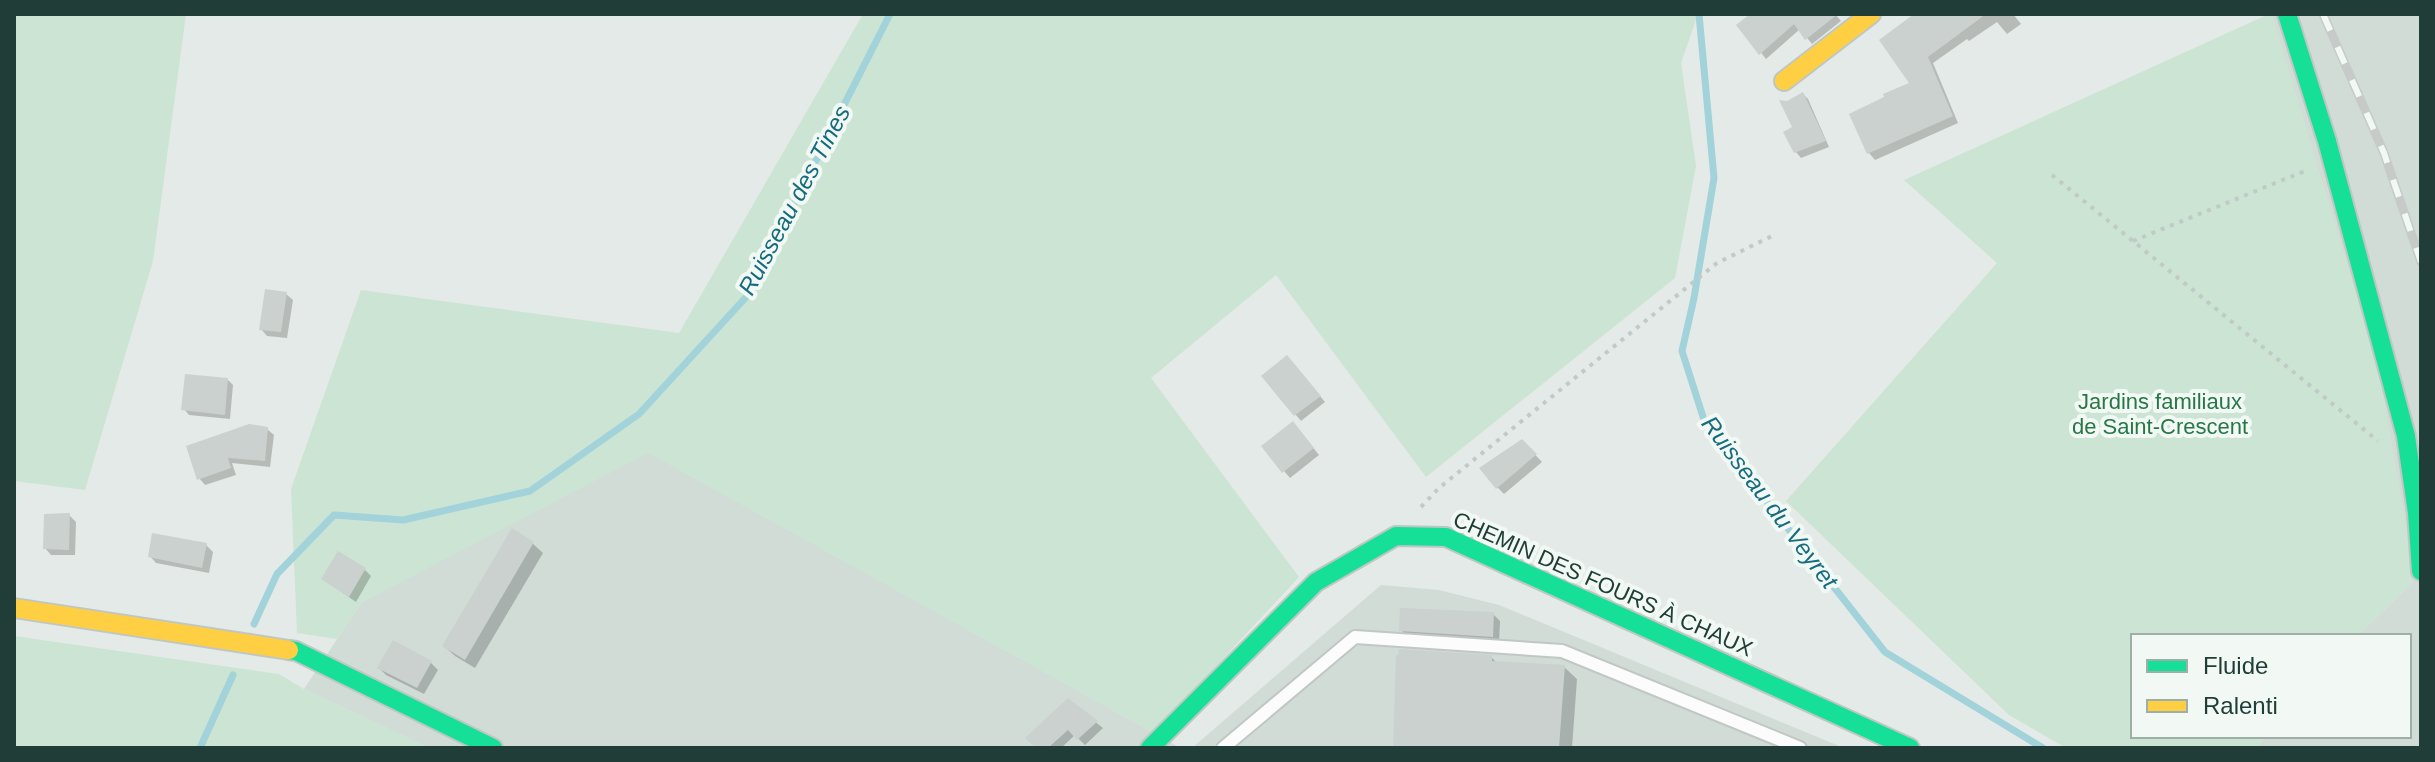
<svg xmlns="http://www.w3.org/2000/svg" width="2435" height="762" font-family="Arial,sans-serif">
  <rect width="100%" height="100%" fill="#e4eae7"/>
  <g fill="#d1dcd7">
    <path d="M 2272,14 L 2421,14 L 2421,748 L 2256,748 L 2266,736 L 2409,736 L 2409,636 L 2357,636 L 2416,579 Z"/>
    <path d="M 648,452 L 1154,733 L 1180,748 L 425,748 L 425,746 L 304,689 L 361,603 L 466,544 Z"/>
    <path d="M 1381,585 L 1439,590 L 1499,605 L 1844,748 L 1192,748 Z"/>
  </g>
  <g fill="#cce4d3">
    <path d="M 14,14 L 186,14 L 153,261 L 85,490 L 14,481 Z"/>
    <path d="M 863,14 L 1698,14 L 1681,63 L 1696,166 L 1675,278 L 1426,477 L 1276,275 L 1151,378 L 1299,577 L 1154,733 L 648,453 L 361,603 L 337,639 L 297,633 L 291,489 L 361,290 L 679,333 Z"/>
    <path d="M 2269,14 L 2272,14 L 2378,367 L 2416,579 L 2357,636 L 2133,636 L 2133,736 L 2266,736 L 2256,748 L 2066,748 L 2009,715 L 1786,501 L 1997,263 L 1904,180 Z"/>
    <path d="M 14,636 L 279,674 L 304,689 L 426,746 L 425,748 L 14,748 Z"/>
  </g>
  <g fill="#0003">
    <path d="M 1754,14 L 1835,14 L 1841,21 L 1812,44 L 1800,29 L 1766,59 L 1739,25 Z"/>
    <path d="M 1917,14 L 2013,14 L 2021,24 L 2007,34 L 1997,22 L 1969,41 L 1967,39 L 1933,63 L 1958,123 L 1875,160 L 1869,153 L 1912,84 Z"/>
    <path d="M 1803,94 L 1808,99 L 1829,147 L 1801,158 L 1796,152 L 1795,127 L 1788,103 Z"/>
    <path d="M 286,294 L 293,300 L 287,338 L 267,336 L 261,329 Z"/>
    <path d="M 1293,364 L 1325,402 L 1301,421 L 1264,377 Z"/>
    <path d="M 228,380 L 233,385 L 230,419 L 189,415 L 184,409 Z"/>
    <path d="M 267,429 L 274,435 L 270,467 L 232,463 L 236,475 L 205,485 L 199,478 Z"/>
    <path d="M 1299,430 L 1319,455 L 1290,478 L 1284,471 Z"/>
    <path d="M 1522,441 L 1542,462 L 1504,494 L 1497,487 Z"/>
    <path d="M 69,515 L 76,522 L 75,555 L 51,555 L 45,548 Z"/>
    <path d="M 532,543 L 543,553 L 475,668 L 455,656 L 444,646 Z"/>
    <path d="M 206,545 L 213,552 L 209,573 L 156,563 L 150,556 Z"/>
    <path d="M 365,570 L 371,576 L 356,602 L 323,579 Z"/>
    <path d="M 1493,614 L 1500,621 L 1499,643 L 1408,637 L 1401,630 Z"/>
    <path d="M 394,643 L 431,663 L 438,670 L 424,694 L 386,675 L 379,668 Z"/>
    <path d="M 1491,657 L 1497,663 L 1564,667 L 1577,679 L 1572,748 L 1395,748 Z"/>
    <path d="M 1068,701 L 1103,728 L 1085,745 L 1075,735 L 1061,748 L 1038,748 Z"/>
  </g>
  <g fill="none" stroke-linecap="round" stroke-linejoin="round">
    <g stroke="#a2d2da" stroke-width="7">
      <path d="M 1699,14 L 1714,178 L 1694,298 L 1682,351 L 1705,423 L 1885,652 L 2043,748"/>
      <path d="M 254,624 L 277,574 L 334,515 L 403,520 L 530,491 L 639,414 L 748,295 L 890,14"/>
      <path d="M 200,748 L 233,675"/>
    </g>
  </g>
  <g fill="#cbd1ce">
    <path d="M 1750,14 L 1838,14 L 1805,40 L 1794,24 L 1759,55 L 1736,25 Z"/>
    <path d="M 1914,14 L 1986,14 L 1928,57 L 1953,116 L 1867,154 L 1849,114 L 1884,97 L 1883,94 L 1909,83 L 1879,40 Z"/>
    <path d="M 1803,92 L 1826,141 L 1794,153 L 1783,132 L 1792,127 L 1779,100 L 1787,101 Z"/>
    <path d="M 265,289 L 287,292 L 281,332 L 259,330 Z"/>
    <path d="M 1287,355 L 1321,396 L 1294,416 L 1261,376 Z"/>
    <path d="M 185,374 L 228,378 L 225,415 L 181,410 Z"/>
    <path d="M 1293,421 L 1314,448 L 1282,473 L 1261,446 Z"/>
    <path d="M 249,424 L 268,427 L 265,461 L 228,458 L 231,468 L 197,480 L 186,446 Z"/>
    <path d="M 1522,439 L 1537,454 L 1496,489 L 1479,468 Z"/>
    <path d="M 70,513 L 69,550 L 43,549 L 44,514 Z"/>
    <path d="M 512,528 L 534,542 L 465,660 L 442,646 Z"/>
    <path d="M 152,533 L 207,543 L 202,568 L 148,557 Z"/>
    <path d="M 338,551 L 366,568 L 349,597 L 321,579 Z"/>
    <path d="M 1400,608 L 1494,612 L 1493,637 L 1399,631 Z"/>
    <path d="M 393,640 L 432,661 L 417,688 L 377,668 Z"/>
    <path d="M 1399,649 L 1492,655 L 1492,661 L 1565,665 L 1559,748 L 1393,748 L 1396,655 L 1398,655 Z"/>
    <path d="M 1068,698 L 1098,721 L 1077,740 L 1068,730 L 1048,748 L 1036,748 L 1025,738 Z"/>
  </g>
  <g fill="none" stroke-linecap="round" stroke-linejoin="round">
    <g stroke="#c1c7c4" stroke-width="16">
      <path id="lane" d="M 1223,748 L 1355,637 L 1562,651 L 1800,748"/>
    </g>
    <g stroke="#bfc7c4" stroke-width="22">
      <g id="fast">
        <path d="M 2287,14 L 2327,141 L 2406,436 L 2417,513 L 2421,571"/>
        <path d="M 289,650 L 296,651 L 493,748"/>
        <path d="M 1150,748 L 1316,582 L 1396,536 L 1446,537 L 1910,748"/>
      </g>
    </g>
    <g stroke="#bfc7c4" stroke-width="22">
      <g id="slow">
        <path d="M 1784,81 L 1871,14"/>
        <path d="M 14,608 L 289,650"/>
      </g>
    </g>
    <g stroke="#c0cac7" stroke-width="4" stroke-dasharray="4 6" stroke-linecap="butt">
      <path d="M 2052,175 L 2378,441"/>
      <path d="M 2133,241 L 2305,171"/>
      <path d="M 1421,507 L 1439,488 L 1717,263 L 1776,234"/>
    </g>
    <use href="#lane" stroke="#fbfcfb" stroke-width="12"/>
    <use href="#fast" stroke="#16e098" stroke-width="18"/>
    <use href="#slow" stroke="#ffcf43" stroke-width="18"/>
    <g stroke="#c6cbca" stroke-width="9">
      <path id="rail" d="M 2323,14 L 2384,153 L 2421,262"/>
    </g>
    <use href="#rail" stroke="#f2f9f5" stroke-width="6" stroke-dasharray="18" stroke-linecap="butt"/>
  </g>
  <g text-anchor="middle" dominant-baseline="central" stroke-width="8" stroke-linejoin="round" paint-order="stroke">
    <g font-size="22" fill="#287847" stroke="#f2f9f5">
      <text x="2160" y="401">Jardins familiaux<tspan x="2160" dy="25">de Saint-Crescent</tspan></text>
    </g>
    <g font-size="22" fill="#203e37" stroke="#f2f9f5">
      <text transform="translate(1603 584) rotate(24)">CHEMIN DES FOURS À CHAUX</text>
    </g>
    <g font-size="24" font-style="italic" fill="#166c7e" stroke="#f2f9f5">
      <text transform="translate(794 200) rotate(-62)">Ruisseau des Tines</text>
      <text transform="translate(1770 502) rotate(53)">Ruisseau du Veyret</text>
    </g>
  </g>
  <rect width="2435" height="762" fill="none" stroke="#203e37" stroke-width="32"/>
  <rect x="2131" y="634" width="280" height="104" fill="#f2f9f5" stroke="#9eaea9" stroke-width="2"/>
  <rect x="2147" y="660" width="40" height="12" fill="#16e098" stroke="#9eaea9" stroke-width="2"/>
  <text x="2203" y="674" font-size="24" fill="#203e37">Fluide</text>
  <rect x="2147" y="700" width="40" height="12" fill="#ffcf43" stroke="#9eaea9" stroke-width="2"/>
  <text x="2203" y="714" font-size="24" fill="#203e37">Ralenti</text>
</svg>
